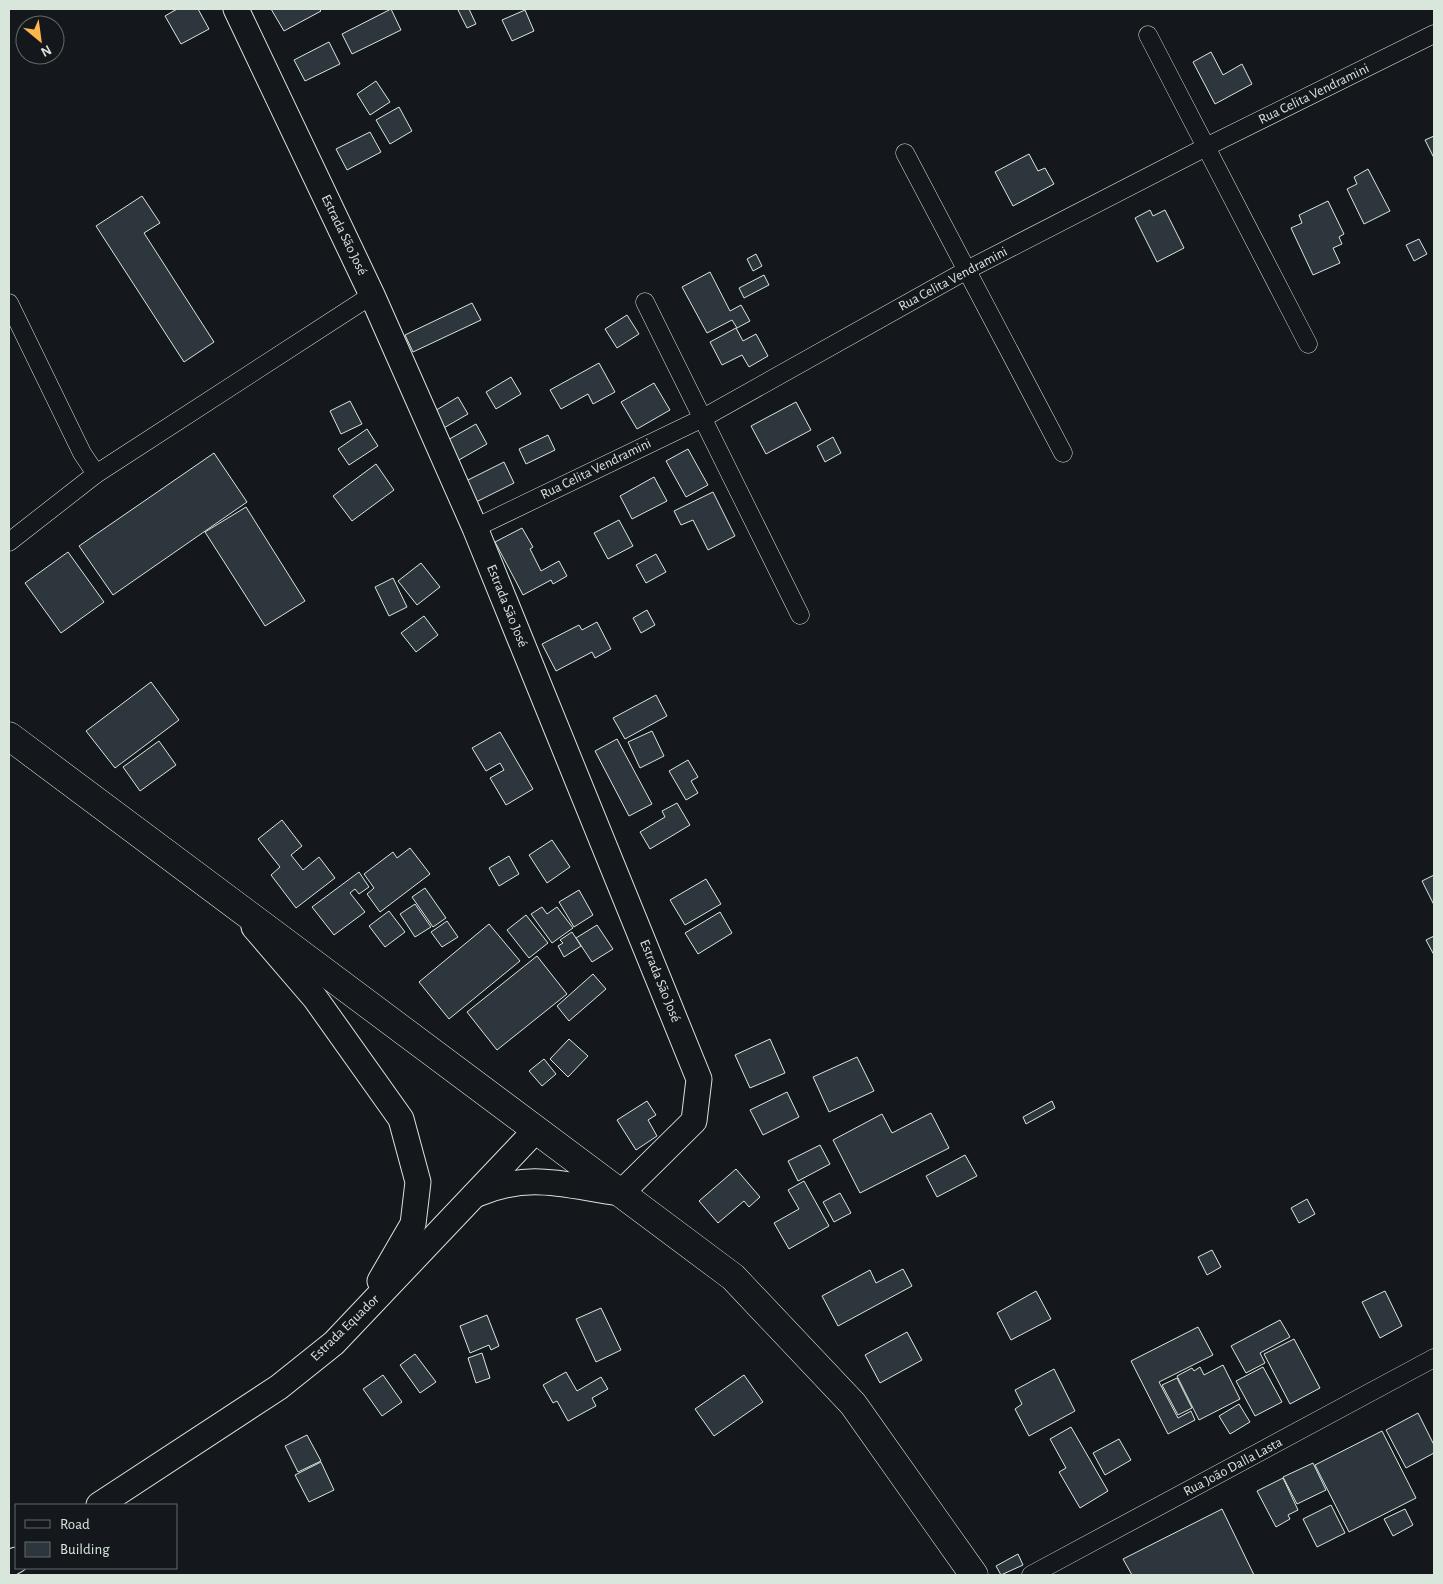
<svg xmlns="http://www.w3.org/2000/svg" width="1443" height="1584" font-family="'Alegreya Sans',sans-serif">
  <rect width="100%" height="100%" fill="#14181c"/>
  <g fill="#2c363c" stroke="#d8e6dc">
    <path d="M 177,9 L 198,9 L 209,29 L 181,44 L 165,16 Z"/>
    <path d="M 271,9 L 319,9 L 321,11 L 284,31 Z"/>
    <path d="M 391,9 L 401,30 L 352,54 L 342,34 Z"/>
    <path d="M 461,9 L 469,9 L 476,24 L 467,28 L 458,10 Z"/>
    <path d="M 525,10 L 534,31 L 512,41 L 502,20 Z"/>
    <path d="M 329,42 L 340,64 L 305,81 L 294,60 Z"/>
    <path d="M 1211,52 L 1223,75 L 1242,64 L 1252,84 L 1215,104 L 1193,62 Z"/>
    <path d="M 376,81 L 390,102 L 370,115 L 357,94 Z"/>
    <path d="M 399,107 L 412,131 L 390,144 L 376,120 Z"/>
    <path d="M 370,132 L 381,152 L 347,170 L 336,149 Z"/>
    <path d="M 1434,136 L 1434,158 L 1425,140 Z"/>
    <path d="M 1029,154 L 1038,171 L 1045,168 L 1054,184 L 1013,206 L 995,172 Z"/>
    <path d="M 1368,169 L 1390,211 L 1364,224 L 1347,189 L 1357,184 L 1354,177 Z"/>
    <path d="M 142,196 L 160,223 L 144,233 L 214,342 L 184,362 L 96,226 Z"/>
    <path d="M 1328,201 L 1344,234 L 1339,237 L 1342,244 L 1333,248 L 1340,263 L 1313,275 L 1291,228 L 1302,223 L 1299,215 Z"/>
    <path d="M 1150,210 L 1153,216 L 1165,210 L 1184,248 L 1157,262 L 1135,218 Z"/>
    <path d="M 1419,239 L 1427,254 L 1414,261 L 1406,245 Z"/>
    <path d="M 756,254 L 762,266 L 753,271 L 747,259 Z"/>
    <path d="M 710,272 L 730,311 L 741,305 L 750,321 L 737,328 L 732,320 L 707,333 L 682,287 Z"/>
    <path d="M 764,275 L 769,285 L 744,298 L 739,288 Z"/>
    <path d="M 472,303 L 481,320 L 413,352 L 405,335 Z"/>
    <path d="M 627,315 L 639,334 L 617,348 L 605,329 Z"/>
    <path d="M 736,328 L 743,341 L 756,334 L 768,356 L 749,367 L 742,355 L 722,365 L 710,342 Z"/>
    <path d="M 599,363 L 615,392 L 593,404 L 588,394 L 561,409 L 550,390 Z"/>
    <path d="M 511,377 L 521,394 L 496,409 L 486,392 Z"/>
    <path d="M 654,383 L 670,410 L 637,429 L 621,402 Z"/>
    <path d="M 458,397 L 468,414 L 442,429 L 433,412 Z"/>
    <path d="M 350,401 L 362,424 L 341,434 L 330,411 Z"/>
    <path d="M 796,402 L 811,430 L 766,454 L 751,426 Z"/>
    <path d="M 476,424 L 487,444 L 450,465 L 439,445 Z"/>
    <path d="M 367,429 L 378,446 L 349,465 L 338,449 Z"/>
    <path d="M 548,435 L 555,450 L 526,464 L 519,449 Z"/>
    <path d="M 833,437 L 841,453 L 825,462 L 817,446 Z"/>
    <path d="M 688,449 L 708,485 L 686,497 L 666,461 Z"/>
    <path d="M 214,453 L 247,502 L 113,595 L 79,546 Z"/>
    <path d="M 504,462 L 514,483 L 476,502 L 466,481 Z"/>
    <path d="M 376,464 L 394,490 L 352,521 L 333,496 Z"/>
    <path d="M 654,477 L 667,501 L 632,519 L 620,496 Z"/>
    <path d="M 713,492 L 735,536 L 708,550 L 693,520 L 681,525 L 674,511 Z"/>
    <path d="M 246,507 L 305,601 L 265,626 L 205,532 Z"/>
    <path d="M 619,520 L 633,546 L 608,559 L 594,533 Z"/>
    <path d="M 522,528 L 533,547 L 530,549 L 541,571 L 559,561 L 567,576 L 553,584 L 551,580 L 523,595 L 495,542 Z"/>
    <path d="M 68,552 L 104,602 L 61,633 L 25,583 Z"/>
    <path d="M 656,554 L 666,572 L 646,583 L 636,565 Z"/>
    <path d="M 421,563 L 440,587 L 417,605 L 398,581 Z"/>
    <path d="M 393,578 L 407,607 L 389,616 L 375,587 Z"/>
    <path d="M 647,610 L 655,625 L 641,633 L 633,618 Z"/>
    <path d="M 424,616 L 438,635 L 416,652 L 401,633 Z"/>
    <path d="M 597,622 L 611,649 L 595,658 L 592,652 L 556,671 L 542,644 L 579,625 L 582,630 Z"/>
    <path d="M 151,682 L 179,720 L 115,768 L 86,731 Z"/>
    <path d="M 656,695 L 667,716 L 625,739 L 613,718 Z"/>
    <path d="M 652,731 L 664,756 L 640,768 L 628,742 Z"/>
    <path d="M 500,732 L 533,789 L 506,805 L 490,778 L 504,770 L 500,763 L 486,771 L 472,748 Z"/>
    <path d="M 617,739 L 652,804 L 629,816 L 595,751 Z"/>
    <path d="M 159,741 L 176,765 L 140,791 L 123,767 Z"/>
    <path d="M 688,760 L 698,777 L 691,781 L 698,793 L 686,800 L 669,771 Z"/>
    <path d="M 677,803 L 690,825 L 650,849 L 640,832 L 665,817 L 662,811 Z"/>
    <path d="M 282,820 L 302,846 L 291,855 L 303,870 L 319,857 L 335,878 L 296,908 L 271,875 L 280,867 L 258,839 Z"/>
    <path d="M 552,840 L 570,867 L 547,883 L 529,855 Z"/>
    <path d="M 410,848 L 430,874 L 380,912 L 367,894 L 374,888 L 364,874 L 393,852 L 397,858 Z"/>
    <path d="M 509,856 L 519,874 L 499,886 L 489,868 Z"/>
    <path d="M 359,872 L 369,887 L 359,894 L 355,889 L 350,893 L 365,912 L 334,935 L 312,907 Z"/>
    <path d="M 1434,875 L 1434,905 L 1422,881 Z"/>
    <path d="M 706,879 L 721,904 L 685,925 L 670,900 Z"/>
    <path d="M 425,888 L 446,918 L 433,927 L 412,897 Z"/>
    <path d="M 579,890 L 593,915 L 574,927 L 559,902 Z"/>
    <path d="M 415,904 L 431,927 L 415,937 L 400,914 Z"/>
    <path d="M 542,907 L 547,914 L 557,907 L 573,928 L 552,943 L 531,914 Z"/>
    <path d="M 389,911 L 405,932 L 385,947 L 369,926 Z"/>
    <path d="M 720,912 L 732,933 L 698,954 L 685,933 Z"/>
    <path d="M 526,915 L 548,943 L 529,958 L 507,930 Z"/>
    <path d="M 447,921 L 458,937 L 442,947 L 431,932 Z"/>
    <path d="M 489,924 L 520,961 L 449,1019 L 419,982 Z"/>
    <path d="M 597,925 L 613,949 L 592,962 L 576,938 Z"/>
    <path d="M 572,932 L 581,946 L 564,957 L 558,946 L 563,943 L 560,940 Z"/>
    <path d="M 1434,936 L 1434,955 L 1426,940 Z"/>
    <path d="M 537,956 L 567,994 L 497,1050 L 467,1012 Z"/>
    <path d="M 593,974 L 606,989 L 569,1021 L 557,1006 Z"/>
    <path d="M 569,1039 L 588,1056 L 568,1077 L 550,1059 Z"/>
    <path d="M 770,1039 L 785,1073 L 750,1088 L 735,1055 Z"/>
    <path d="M 857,1057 L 874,1091 L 829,1112 L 813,1077 Z"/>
    <path d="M 544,1059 L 556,1074 L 542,1086 L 529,1071 Z"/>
    <path d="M 787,1092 L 799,1117 L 763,1135 L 750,1110 Z"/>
    <path d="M 647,1101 L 656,1115 L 648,1120 L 657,1136 L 636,1150 L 617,1120 Z"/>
    <path d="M 1052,1101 L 1055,1108 L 1026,1124 L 1023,1117 Z"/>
    <path d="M 931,1113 L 949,1148 L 860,1193 L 833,1140 L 882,1114 L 892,1133 Z"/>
    <path d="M 820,1145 L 830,1164 L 798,1181 L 788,1161 Z"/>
    <path d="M 965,1155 L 977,1176 L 937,1197 L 926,1176 Z"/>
    <path d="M 736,1169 L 760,1197 L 749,1207 L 744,1201 L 718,1223 L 699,1201 Z"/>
    <path d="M 804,1181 L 829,1226 L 789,1249 L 774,1223 L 799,1209 L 788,1190 Z"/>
    <path d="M 840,1193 L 851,1213 L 834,1222 L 823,1202 Z"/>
    <path d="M 1307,1199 L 1315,1214 L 1299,1223 L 1291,1208 Z"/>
    <path d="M 1212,1250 L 1221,1267 L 1207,1275 L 1198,1257 Z"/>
    <path d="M 903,1269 L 912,1286 L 838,1326 L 822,1296 L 870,1270 L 876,1283 Z"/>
    <path d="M 1036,1291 L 1051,1319 L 1011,1340 L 997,1313 Z"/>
    <path d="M 1385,1291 L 1402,1326 L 1380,1338 L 1362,1302 Z"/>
    <path d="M 601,1308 L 621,1350 L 596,1362 L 576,1319 Z"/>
    <path d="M 487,1315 L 499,1346 L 491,1350 L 489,1345 L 470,1353 L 460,1326 Z"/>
    <path d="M 1280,1320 L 1290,1337 L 1260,1353 L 1265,1363 L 1246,1373 L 1231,1346 Z"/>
    <path d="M 1198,1327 L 1213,1355 L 1159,1382 L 1178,1418 L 1191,1411 L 1195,1420 L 1168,1434 L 1131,1361 Z"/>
    <path d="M 907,1332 L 922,1360 L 880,1383 L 865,1355 Z"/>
    <path d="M 1294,1339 L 1320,1388 L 1290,1404 L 1264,1354 Z"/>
    <path d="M 482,1353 L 490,1378 L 476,1383 L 468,1358 Z"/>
    <path d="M 415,1354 L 436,1382 L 420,1393 L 400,1365 Z"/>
    <path d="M 1223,1365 L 1240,1399 L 1199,1420 L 1177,1376 L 1192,1368 L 1194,1371 L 1200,1367 L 1204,1375 Z"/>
    <path d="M 1263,1367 L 1282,1402 L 1255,1416 L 1236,1381 Z"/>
    <path d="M 1054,1369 L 1075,1411 L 1029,1436 L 1015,1409 L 1022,1404 L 1015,1390 Z"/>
    <path d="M 566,1372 L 577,1391 L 601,1377 L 608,1389 L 592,1398 L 596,1406 L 568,1421 L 557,1401 L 553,1403 L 543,1385 Z"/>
    <path d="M 383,1375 L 402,1402 L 382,1416 L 363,1389 Z"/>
    <path d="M 744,1375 L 763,1402 L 714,1436 L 695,1409 Z"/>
    <path d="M 1177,1378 L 1192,1408 L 1178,1415 L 1162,1385 Z"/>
    <path d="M 1239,1404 L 1250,1422 L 1230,1434 L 1219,1416 Z"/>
    <path d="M 1418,1413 L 1434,1445 L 1434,1453 L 1406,1468 L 1386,1430 Z"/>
    <path d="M 1071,1427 L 1108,1491 L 1080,1508 L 1059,1472 L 1066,1468 L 1050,1439 Z"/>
    <path d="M 1382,1431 L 1416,1498 L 1349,1532 L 1315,1465 Z"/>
    <path d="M 307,1435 L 321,1461 L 298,1472 L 285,1446 Z"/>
    <path d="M 1119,1439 L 1131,1460 L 1105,1475 L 1093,1453 Z"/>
    <path d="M 321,1462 L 334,1490 L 309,1502 L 295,1475 Z"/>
    <path d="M 1313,1463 L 1326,1490 L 1297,1504 L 1283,1477 Z"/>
    <path d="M 1283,1478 L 1298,1510 L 1288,1515 L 1290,1519 L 1276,1527 L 1257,1491 Z"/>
    <path d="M 1331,1505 L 1345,1533 L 1317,1547 L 1303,1519 Z"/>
    <path d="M 1222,1509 L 1254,1575 L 1132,1575 L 1123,1559 Z"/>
    <path d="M 1405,1509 L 1413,1525 L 1393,1536 L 1384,1519 Z"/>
    <path d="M 1018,1554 L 1023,1565 L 1001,1575 L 996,1566 Z"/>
  </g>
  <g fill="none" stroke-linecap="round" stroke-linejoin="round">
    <g stroke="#d8e6dc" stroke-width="19">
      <g id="street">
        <path d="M 1148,35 L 1308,344"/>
        <path d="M 905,153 L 1063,453"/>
        <path d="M 645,302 L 800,615"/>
        <path d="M 9,303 L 82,453 L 96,474"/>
        <path d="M 475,528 L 703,418 L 967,270 L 1206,147 L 1434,34"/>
        <path d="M 9,542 L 96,474 L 372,295"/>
        <path d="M 1031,1575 L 1434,1358"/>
      </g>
    </g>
    <g stroke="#d8e6dc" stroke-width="27">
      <g id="secondary">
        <path d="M 236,9 L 372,295 L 475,528 L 699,1079 L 694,1121 L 621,1193 C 567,1186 531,1171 477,1194"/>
        <path d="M 254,927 L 315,998 L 401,1119 L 418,1182 L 413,1224 L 380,1281"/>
        <path d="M 99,1505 L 279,1387 L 334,1343 L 535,1131"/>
        <path d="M 9,1564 L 16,1560"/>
      </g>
    </g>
    <g stroke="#d8e6dc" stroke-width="29">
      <path id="primary" d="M 9,736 L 733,1277 L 853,1404 L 974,1575"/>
    </g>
    <use href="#street" stroke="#14181c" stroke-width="18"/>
    <use href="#secondary" stroke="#14181c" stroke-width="25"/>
    <use href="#primary" stroke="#14181c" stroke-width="28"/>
  </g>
  <g text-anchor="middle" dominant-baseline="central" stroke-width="4" stroke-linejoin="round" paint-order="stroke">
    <g font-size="14" fill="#d8e6dc" stroke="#14181c">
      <text transform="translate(1314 94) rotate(-26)">Rua Celita Vendramini</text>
      <text transform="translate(344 235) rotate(64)">Estrada São José</text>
      <text transform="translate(953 279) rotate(-28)">Rua Celita Vendramini</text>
      <text transform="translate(596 469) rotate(-26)">Rua Celita Vendramini</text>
      <text transform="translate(507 606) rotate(68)">Estrada São José</text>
      <text transform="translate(660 981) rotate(68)">Estrada São José</text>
      <text transform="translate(345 1328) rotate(-44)">Estrada Equador</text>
      <text transform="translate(1233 1467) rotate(-28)">Rua João Dalla Lasta</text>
    </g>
  </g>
  <rect width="1443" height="1584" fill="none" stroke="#d8e6dc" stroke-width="20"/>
  <rect x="15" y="1504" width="162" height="65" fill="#14181c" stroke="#626a69"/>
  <rect x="25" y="1520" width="25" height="8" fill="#14181c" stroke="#626a69"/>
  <text x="60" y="1529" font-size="15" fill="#d8e6dc">Road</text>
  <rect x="25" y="1542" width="25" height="15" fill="#2c363c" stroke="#626a69"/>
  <text x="60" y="1554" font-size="15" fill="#d8e6dc">Building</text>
  <g transform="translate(40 40) rotate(151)"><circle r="24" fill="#14181c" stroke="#626a69"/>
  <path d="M0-4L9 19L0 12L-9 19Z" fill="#ffb74d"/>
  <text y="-8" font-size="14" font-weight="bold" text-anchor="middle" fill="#d8e6dc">N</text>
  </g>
</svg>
